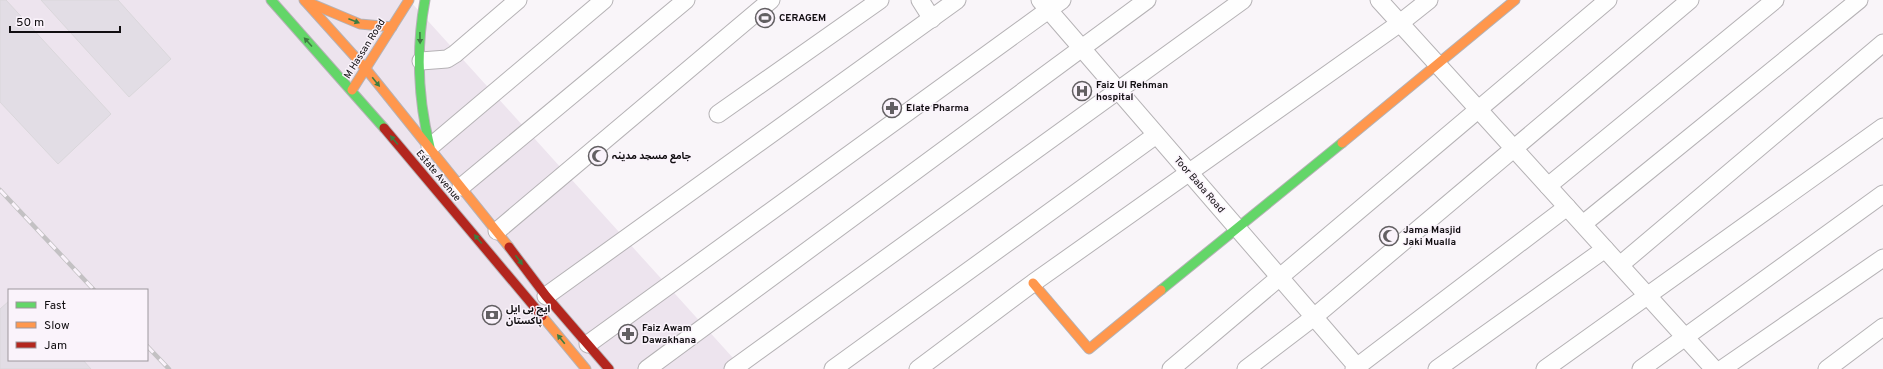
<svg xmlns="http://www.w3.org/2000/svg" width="1883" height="369" font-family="Overpass,'Noto Sans Arabic',sans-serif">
  <rect width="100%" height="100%" fill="#f9f5f9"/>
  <path fill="#ede4ee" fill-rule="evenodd" d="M 0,0 L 409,0 L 743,369 L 0,369 ZM 9,290 L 147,290 L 147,360 L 9,360 Z"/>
  <g fill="#e2dde5" stroke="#dad7db">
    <path d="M 0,0 L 6,0 L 111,114 L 58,164 L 0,102 Z"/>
    <path d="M 41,0 L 118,0 L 171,59 L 129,97 Z"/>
    <path d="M 9,301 L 9,360 L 83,360 L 91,369 L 0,369 L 0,309 Z"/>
  </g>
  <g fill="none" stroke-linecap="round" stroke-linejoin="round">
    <g stroke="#b5b2b5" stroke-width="19">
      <g id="street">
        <path d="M 920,0 L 932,19"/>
        <path d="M 1040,0 L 1359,369"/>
        <path d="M 1379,0 L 1714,369"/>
        <path d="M 421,61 L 447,59 L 455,54 L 518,0"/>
        <path d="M 718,114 L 880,0"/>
        <path d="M 430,147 L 604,0"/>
        <path d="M 1548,186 L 1775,0"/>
        <path d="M 461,187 L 686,0"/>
        <path d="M 1583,224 L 1859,0"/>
        <path d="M 497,231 L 771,0"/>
        <path d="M 1620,265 L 1883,43"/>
        <path d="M 546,296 L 957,0"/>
        <path d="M 588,344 L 1062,0"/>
        <path d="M 647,369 L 1147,0"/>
        <path d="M 733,369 L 1243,0"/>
        <path d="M 833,369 L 1156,135"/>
        <path d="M 918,369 L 1033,283 L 1400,23 L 1429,0"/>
        <path d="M 1171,369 L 1608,0"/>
        <path d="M 1246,369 L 1314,317 L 1690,0"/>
        <path d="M 1354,369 L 1567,207"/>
        <path d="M 1437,369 L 1605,249"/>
        <path d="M 1545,369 L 1883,127"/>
        <path d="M 1641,369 L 1883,194"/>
        <path d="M 1722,369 L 1883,258"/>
        <path d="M 1827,369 L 1883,327"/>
      </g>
    </g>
    <g stroke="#b5b2b5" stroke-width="11">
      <g id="fast">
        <path d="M 271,0 L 384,128"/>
        <path d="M 425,0 C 416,48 418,100 430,147"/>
        <path d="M 1161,290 L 1342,143"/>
      </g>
    </g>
    <g stroke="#b5b2b5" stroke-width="11">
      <g id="slow">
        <path d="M 304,0 L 366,69 L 509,247"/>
        <path d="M 305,1 L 360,24 L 392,27"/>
        <path d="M 352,90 L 409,0"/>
        <path d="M 1342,143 L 1515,0"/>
        <path d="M 1033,283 L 1089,349 L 1161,290"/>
        <path d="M 542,316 L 586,369"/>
      </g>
    </g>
    <g stroke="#b5b2b5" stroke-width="11">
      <g id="jam">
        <path d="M 384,128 L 542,316"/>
        <path d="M 509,247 L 546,296 L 609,369"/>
      </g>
    </g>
    <use href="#street" stroke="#fefefe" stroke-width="17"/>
    <use href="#fast" stroke="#63d668" stroke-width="9"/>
    <use href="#slow" stroke="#ff974d" stroke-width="9"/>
    <use href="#jam" stroke="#b3261e" stroke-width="9"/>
    <g stroke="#c3c1c3" stroke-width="4.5">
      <g id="rail">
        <path d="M 0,190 L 94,290"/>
        <path d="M 147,346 L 169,369"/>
      </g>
    </g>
    <use href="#rail" stroke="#faf3fb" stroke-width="3" stroke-dasharray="9" stroke-linecap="butt"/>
  </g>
  <defs><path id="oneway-solid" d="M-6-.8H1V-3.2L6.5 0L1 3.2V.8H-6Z"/></defs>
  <g fill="#3e7c41">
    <use href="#oneway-solid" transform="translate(354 21) rotate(21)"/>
    <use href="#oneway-solid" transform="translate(420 38) rotate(89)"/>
    <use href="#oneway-solid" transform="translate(308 42) rotate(-132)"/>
    <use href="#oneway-solid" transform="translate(376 82) rotate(51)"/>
    <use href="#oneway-solid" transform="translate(394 140) rotate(-130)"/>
    <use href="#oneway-solid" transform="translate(478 239) rotate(-130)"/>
    <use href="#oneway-solid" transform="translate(519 260) rotate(53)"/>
    <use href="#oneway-solid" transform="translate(561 339) rotate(-129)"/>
  </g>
  <defs>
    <g id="stadium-ring" transform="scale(1)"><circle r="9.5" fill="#faf3fb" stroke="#625f62" stroke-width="1.5"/><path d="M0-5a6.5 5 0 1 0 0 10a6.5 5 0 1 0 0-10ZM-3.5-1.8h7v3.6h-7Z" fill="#625f62"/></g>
    <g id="hospital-ring" transform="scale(1)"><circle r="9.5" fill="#faf3fb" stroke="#625f62" stroke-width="1.5"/><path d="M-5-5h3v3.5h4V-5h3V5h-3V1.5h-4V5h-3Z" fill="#625f62"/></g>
    <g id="pharmacy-ring" transform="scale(1)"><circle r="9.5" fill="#faf3fb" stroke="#625f62" stroke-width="1.5"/><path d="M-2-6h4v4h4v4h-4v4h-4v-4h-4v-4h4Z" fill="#625f62"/></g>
    <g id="mosque-ring" transform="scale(1)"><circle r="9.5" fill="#faf3fb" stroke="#625f62" stroke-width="1.5"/><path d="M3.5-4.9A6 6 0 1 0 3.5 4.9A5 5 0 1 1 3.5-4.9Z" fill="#625f62"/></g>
    <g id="bank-ring" transform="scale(1)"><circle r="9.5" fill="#faf3fb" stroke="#625f62" stroke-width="1.5"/><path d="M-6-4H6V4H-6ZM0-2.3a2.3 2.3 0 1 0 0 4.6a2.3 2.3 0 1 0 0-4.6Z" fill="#625f62"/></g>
  </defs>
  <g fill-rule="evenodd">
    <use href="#stadium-ring" x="765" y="18"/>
    <use href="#hospital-ring" x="1082" y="91"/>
    <use href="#pharmacy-ring" x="892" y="108"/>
    <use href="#mosque-ring" x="598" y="156"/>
    <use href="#mosque-ring" x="1389" y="236"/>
    <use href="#bank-ring" x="492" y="315"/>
    <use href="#pharmacy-ring" x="628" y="334"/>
  </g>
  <g text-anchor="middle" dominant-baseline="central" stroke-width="3" stroke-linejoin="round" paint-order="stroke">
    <g font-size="10" font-weight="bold" fill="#110e11" stroke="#faf3fb" text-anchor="start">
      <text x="779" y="18">CERAGEM</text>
      <text x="1096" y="85">Faiz Ul Rehman<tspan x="1096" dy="12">hospital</tspan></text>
      <text x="906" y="108">Elate Pharma</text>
      <text x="612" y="156">جامع مسجد مدینہ</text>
      <text x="1403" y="230">Jama Masjid<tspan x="1403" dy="12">Jaki Mualla</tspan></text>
      <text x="506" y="309">ایچ بی ایل<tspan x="506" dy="12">پاکستان</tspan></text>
      <text x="642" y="328">Faiz Awam<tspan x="642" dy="12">Dawakhana</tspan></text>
    </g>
    <g font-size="10" fill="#110e11" stroke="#faf3fb">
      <text transform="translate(365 49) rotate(-58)">M Hassan Road</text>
      <text transform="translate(438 176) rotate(50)">Estate Avenue</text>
      <text transform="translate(1199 185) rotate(49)">Toor Baba Road</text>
    </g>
  </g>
  <rect x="8" y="289" width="140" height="72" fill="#faf3fb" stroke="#9d979d"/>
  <rect x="16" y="302" width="20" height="6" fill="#63d668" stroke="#9d979d"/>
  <text x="44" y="309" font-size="12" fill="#110e11">Fast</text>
  <rect x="16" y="322" width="20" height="6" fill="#ff974d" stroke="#9d979d"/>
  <text x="44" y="329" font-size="12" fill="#110e11">Slow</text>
  <rect x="16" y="342" width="20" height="6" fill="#b3261e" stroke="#9d979d"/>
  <text x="44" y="349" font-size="12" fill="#110e11">Jam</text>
  <path d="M10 26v6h110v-6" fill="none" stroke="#110e11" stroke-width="2"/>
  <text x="16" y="26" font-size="12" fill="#110e11" stroke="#faf3fb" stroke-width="3" paint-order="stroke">50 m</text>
</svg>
